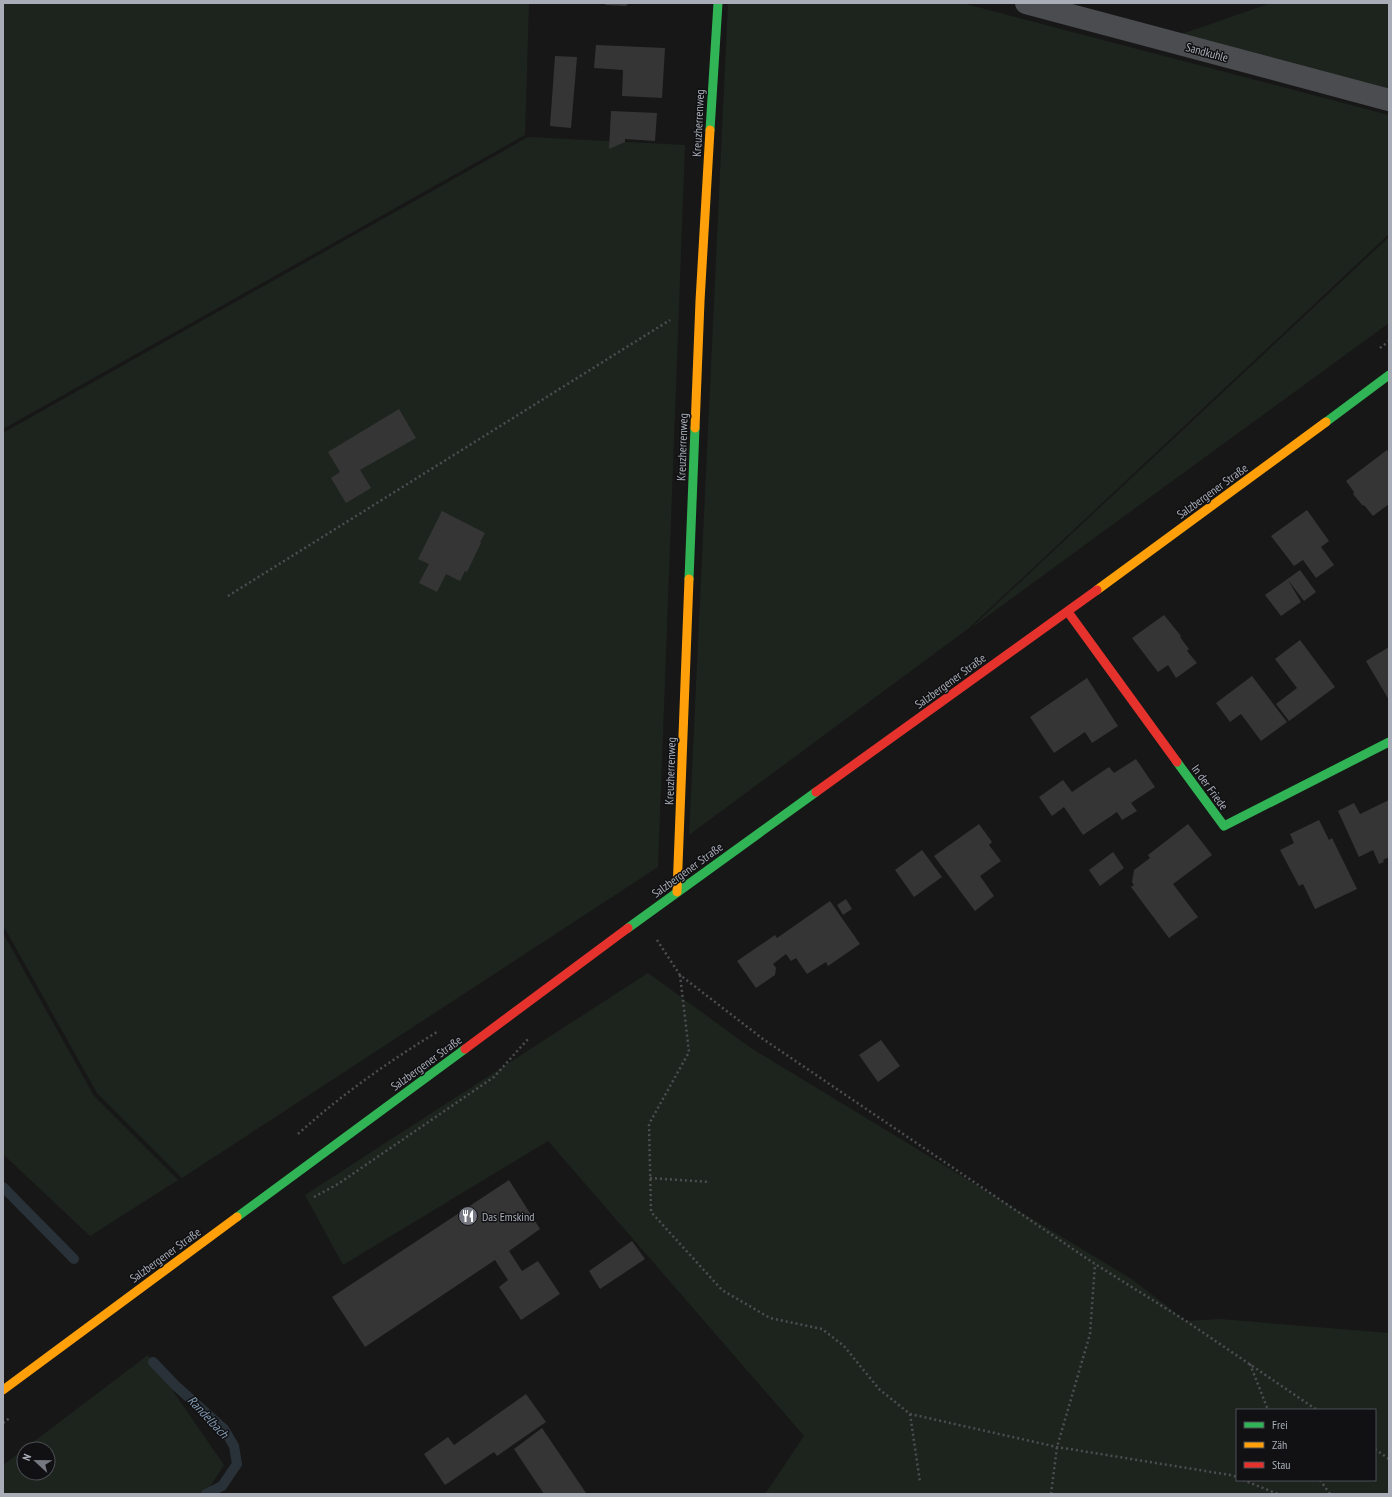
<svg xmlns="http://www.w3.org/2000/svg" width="1392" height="1497" font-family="'PT Sans Narrow',sans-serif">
  <rect width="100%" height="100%" fill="#171717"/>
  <g fill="#1d241e" fill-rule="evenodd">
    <path d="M 3,3 L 529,3 L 525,135 L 3,429 Z"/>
    <path d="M 728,3 L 962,3 L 1389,115 L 1389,234 L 969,628 L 689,835 Z"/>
    <path d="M 1271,3 L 1389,3 L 1389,91 L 1182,34 Z"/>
    <path d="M 528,137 L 685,145 L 658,867 L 182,1178 L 97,1093 L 3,925 L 3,433 Z"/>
    <path d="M 1389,237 L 1389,323 L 971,628 Z"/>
    <path d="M 3,933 L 94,1096 L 178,1180 L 90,1236 L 3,1154 Z"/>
    <path d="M 648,973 L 751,1048 L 1133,1280 L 1186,1321 L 1220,1319 L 1389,1333 L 1389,1494 L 765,1494 L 804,1436 L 548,1141 L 343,1265 L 305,1195 ZM 1237,1410 L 1375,1410 L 1375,1480 L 1237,1480 Z"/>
    <path d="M 148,1355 L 224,1465 L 205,1494 L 3,1494 L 3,1465 ZM 24,1449 L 48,1449 L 48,1473 L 24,1473 Z"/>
  </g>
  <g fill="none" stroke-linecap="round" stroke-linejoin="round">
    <g stroke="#2a3239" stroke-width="10">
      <path d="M 3,1187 L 74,1259"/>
      <path d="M 153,1362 L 176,1386 L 224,1429 L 234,1446 L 237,1464 L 222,1486 L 206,1494"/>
    </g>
  </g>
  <g fill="#353536">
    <path d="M 604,3 L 629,3 L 626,6 L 606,5 Z"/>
    <path d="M 596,45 L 665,48 L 662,98 L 622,96 L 623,70 L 594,68 Z"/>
    <path d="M 555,56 L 577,57 L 571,128 L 550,126 Z"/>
    <path d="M 611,111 L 657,113 L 655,141 L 625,139 L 625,142 L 609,149 Z"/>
    <path d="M 399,409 L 416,438 L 360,470 L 371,488 L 346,503 L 331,478 L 340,472 L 328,452 Z"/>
    <path d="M 1387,450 L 1389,453 L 1389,504 L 1373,516 L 1364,505 L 1363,506 L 1353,494 L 1354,492 L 1346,481 Z"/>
    <path d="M 1307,510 L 1329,541 L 1321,547 L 1334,565 L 1316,578 L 1303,560 L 1294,566 L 1271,536 Z"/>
    <path d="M 442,511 L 485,533 L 480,542 L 481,543 L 467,572 L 465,571 L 460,581 L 446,574 L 437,592 L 419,583 L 429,564 L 418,559 Z"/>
    <path d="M 1300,570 L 1316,592 L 1304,601 L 1288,580 L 1301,602 L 1281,616 L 1265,595 Z"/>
    <path d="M 1164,615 L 1181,636 L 1180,637 L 1189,649 L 1187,651 L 1197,663 L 1176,678 L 1168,665 L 1158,672 L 1132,638 Z"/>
    <path d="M 1300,640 L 1335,687 L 1289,721 L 1276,704 L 1297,688 L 1275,659 Z"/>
    <path d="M 1389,647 L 1389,700 L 1366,661 Z"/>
    <path d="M 1252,676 L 1287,722 L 1261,741 L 1241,714 L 1230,722 L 1216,703 Z"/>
    <path d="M 1087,678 L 1118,726 L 1092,743 L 1085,732 L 1054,753 L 1030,717 Z"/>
    <path d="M 1136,759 L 1155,787 L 1131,803 L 1137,811 L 1122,820 L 1117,812 L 1083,835 L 1064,807 L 1052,816 L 1039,797 L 1063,780 L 1072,792 L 1109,767 L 1114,773 Z"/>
    <path d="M 1389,800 L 1389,857 L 1383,860 L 1384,862 L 1379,864 L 1373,850 L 1359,857 L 1338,811 L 1354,803 L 1360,814 Z"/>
    <path d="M 1319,820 L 1329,840 L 1332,838 L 1357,889 L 1315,909 L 1303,884 L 1299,886 L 1280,850 L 1294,843 L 1290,834 Z"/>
    <path d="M 979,824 L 992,842 L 989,845 L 1001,861 L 980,876 L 994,896 L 975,911 L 934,856 Z"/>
    <path d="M 1188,824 L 1212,855 L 1173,884 L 1198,917 L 1169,938 L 1131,887 L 1134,885 L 1132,882 L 1134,870 L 1150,858 L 1148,855 Z"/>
    <path d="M 922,850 L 942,877 L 914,897 L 895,870 Z"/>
    <path d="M 1113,852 L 1124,868 L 1100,886 L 1089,870 Z"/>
    <path d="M 846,899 L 852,909 L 843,915 L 837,905 Z"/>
    <path d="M 830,901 L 860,944 L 828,966 L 826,962 L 807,974 L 796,958 L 791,961 L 786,954 L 773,964 L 776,968 L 775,975 L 756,988 L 737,961 L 775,935 L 777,938 Z"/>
    <path d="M 881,1040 L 900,1066 L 878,1082 L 859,1055 Z"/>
    <path d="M 509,1180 L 540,1229 L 509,1251 L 522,1271 L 538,1261 L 560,1294 L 521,1320 L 499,1287 L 508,1280 L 495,1260 L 365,1347 L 332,1297 Z"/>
    <path d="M 632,1241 L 645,1259 L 600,1289 L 589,1271 Z"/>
    <path d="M 526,1394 L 546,1422 L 497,1456 L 494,1452 L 445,1485 L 424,1454 L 448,1437 L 454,1445 Z"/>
    <path d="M 542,1428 L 586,1493 L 585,1494 L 544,1494 L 514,1449 Z"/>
  </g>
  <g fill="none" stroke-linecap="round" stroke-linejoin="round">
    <g stroke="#4d4e52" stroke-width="2.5" stroke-dasharray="2 3" stroke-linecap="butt">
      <path d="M 1380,348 L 1389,341"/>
      <path d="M 228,596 L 670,320"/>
      <path d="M 657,940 L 680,975 L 763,1039 L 1095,1264 L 1186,1321 L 1317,1410"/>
      <path d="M 680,975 L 689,1052 L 649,1124 L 651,1212 L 722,1290 L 770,1318 L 822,1329 L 844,1346 L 879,1389 L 910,1414 L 1057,1447 L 1230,1475 L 1237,1477"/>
      <path d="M 298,1134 C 341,1095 388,1062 437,1032"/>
      <path d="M 650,1178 L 710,1182"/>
      <path d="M 314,1197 L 338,1184 L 494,1077 L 528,1039"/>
      <path d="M 1250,1364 L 1268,1410"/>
      <path d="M 910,1414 L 920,1482"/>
      <path d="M 3,1423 L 11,1417"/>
      <path d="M 1375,1449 L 1389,1459"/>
      <path d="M 1243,1480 L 1278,1494"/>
      <path d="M 1320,1480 L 1330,1494"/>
      <path d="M 1051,1494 L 1057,1447 L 1090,1334 L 1095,1264"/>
    </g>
    <path stroke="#4b4c50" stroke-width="22" d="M 1026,3 L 1389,100"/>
    <g stroke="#30b455" stroke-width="9">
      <path d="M 710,130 L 718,3"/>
      <path d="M 1326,422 L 1389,375"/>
      <path d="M 689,579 L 695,428"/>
      <path d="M 1177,762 L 1224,826 L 1389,742"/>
      <path d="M 628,928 L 816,792"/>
      <path d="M 237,1217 L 465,1049"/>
    </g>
    <g stroke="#ff9f0a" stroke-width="9">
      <path d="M 695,428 L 700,301 L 710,130"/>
      <path d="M 1097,590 L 1326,422"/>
      <path d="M 677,892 L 689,579"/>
      <path d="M 3,1390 L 237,1217"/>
    </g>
    <g stroke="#e5322d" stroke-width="9">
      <path d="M 1068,612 L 1177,762"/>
      <path d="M 816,792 L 1097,590"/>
      <path d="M 465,1049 L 628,928"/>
    </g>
  </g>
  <defs>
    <g id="restaurant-disc" transform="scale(1)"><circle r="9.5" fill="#757880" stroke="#111113"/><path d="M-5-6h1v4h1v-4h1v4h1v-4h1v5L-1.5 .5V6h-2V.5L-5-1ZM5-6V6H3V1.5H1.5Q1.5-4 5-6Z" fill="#fff"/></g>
  </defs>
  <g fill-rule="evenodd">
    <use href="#restaurant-disc" x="468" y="1216"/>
  </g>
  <g text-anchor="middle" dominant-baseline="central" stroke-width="3" stroke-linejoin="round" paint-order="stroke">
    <g font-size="12" fill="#a8adb8" stroke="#111113">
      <text transform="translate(1207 52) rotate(15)">Sandkuhle</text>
      <text transform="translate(698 123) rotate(-87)">Kreuzherrenweg</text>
      <text transform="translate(682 447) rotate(-88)">Kreuzherrenweg</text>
      <text transform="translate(1212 491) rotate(-36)">Salzbergener Straße</text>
      <text transform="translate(950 681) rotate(-36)">Salzbergener Straße</text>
      <text transform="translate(670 771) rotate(-88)">Kreuzherrenweg</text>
      <text transform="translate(1210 787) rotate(54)">In der Friede</text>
      <text transform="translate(687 870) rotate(-36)">Salzbergener Straße</text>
      <text transform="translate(426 1063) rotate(-36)">Salzbergener Straße</text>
      <text transform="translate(165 1255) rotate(-36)">Salzbergener Straße</text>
    </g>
    <g font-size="12" fill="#a8adb8" stroke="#111113" text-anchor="start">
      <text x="482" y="1216">Das Emskind</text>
    </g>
    <g font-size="13" font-style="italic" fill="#8099b2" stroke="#111113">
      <text transform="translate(208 1417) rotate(47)">Randelbach</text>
    </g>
  </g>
  <rect width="1392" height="1497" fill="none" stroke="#a8adb8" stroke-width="8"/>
  <rect x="1236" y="1409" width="140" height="72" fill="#111113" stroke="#4d4f55"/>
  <rect x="1244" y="1422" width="20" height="6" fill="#30b455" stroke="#4d4f55"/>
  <text x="1272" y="1429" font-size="12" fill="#a8adb8">Frei</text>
  <rect x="1244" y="1442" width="20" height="6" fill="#ff9f0a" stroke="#4d4f55"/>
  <text x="1272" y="1449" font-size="12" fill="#a8adb8">Zäh</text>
  <rect x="1244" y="1462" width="20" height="6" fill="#e5322d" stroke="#4d4f55"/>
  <text x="1272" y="1469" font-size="12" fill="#a8adb8">Stau</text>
  <g transform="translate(36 1461) rotate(292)"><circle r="19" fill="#111113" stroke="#4d4f55"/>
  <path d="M0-3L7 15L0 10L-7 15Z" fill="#757880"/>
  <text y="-6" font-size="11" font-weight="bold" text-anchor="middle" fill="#a8adb8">N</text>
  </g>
</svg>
